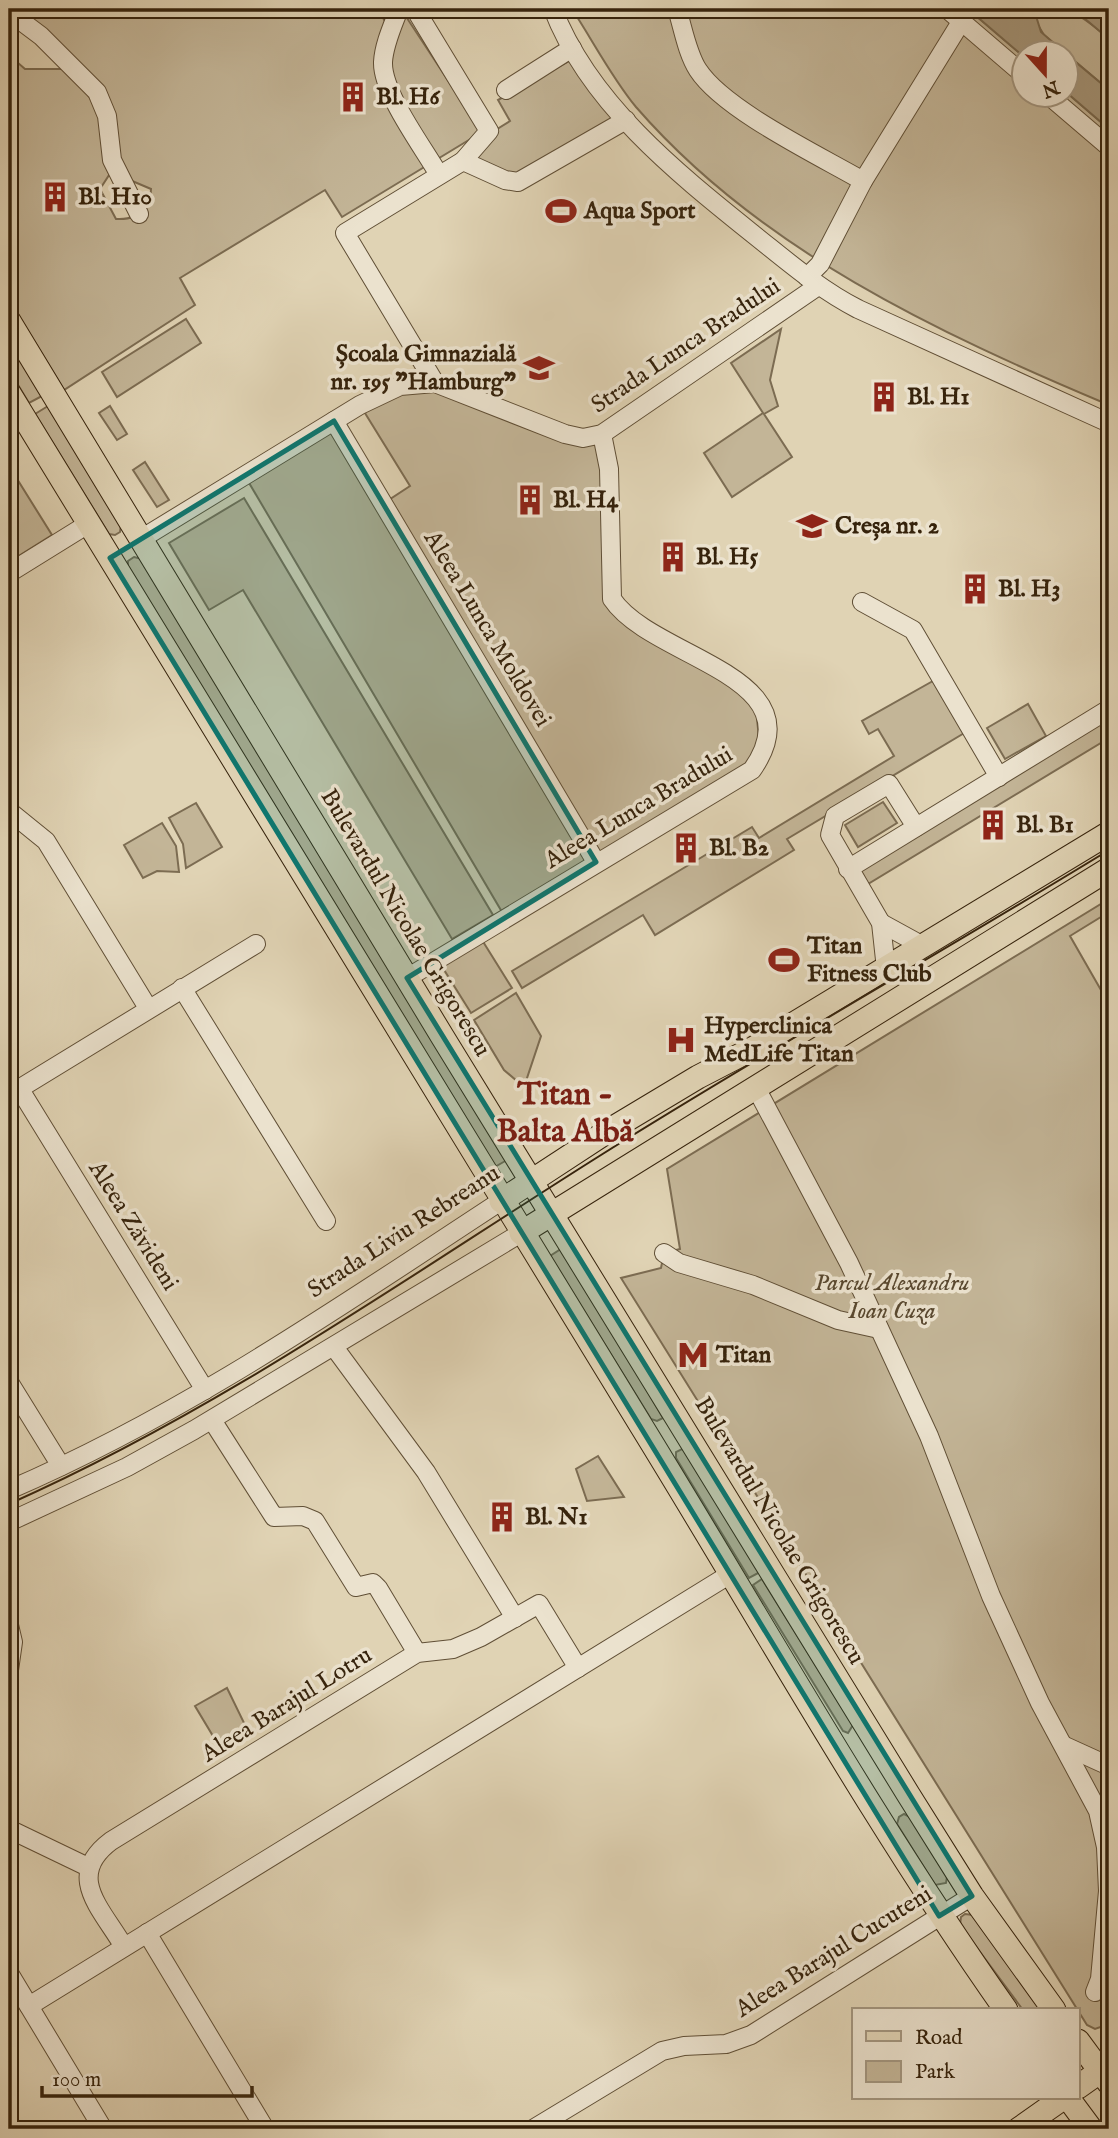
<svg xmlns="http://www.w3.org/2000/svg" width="1118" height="2138" font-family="'IM FELL English',serif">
  <rect width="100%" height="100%" fill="#e0d3b4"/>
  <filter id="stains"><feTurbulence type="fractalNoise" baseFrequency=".00286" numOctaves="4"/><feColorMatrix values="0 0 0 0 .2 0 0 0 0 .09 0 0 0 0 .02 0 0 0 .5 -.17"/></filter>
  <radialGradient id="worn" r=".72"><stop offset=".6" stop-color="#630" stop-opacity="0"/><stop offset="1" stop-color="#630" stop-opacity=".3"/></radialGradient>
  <g fill="#c3b597" stroke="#7c6c52" stroke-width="2">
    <path d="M 9,9 L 378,9 L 391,32 L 401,9 L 482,132 L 342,217 L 325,190 L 180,278 L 195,305 L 64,390 L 9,300 L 9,42 L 10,56 L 25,69 L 64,69 C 101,99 103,127 111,172 L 100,189 L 116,219 C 131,220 139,215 150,204 L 151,189 L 118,175 C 110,155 112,137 107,117 C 97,77 43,33 9,12 Z"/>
    <path d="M 572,9 L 968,9 L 1023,56 L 1024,94 L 1066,94 L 1066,92 L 1109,129 L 1109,405 C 938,333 760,250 636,107 C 612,78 593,41 572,9 Z"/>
    <path d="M 1041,9 C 1072,6 1087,20 1109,39 L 1109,90 L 1044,35 L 1035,20 Z"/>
    <path d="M 578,56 L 626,120 L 531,178 L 463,161 L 486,136 L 510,121 L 498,100 Z"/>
    <path d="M 186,319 L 201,343 L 117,397 L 102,372 Z"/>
    <path d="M 781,329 L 770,380 L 778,406 L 764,414 L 792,457 L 732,497 L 704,453 L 763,413 L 731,363 Z"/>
    <path d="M 9,341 L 42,396 L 29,403 L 9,370 Z"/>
    <path d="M 415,383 L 565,434 L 602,434 L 612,599 L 754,692 L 761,756 L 505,917 L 245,476 L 334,421 L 384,503 L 410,486 L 360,405 Z"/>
    <path d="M 48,406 L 121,524 L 120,532 L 115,535 L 109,534 L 35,414 Z"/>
    <path d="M 110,406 L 127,434 L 117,440 L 99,413 Z"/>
    <path d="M 145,462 L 169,500 L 157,507 L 133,470 Z"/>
    <path d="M 9,466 L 52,535 L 9,562 Z"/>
    <path d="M 244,498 L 493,915 L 452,939 L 243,590 L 209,610 L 169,543 Z"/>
    <path d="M 134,557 L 142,559 L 507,1160 L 493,1168 L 128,568 L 128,561 Z"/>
    <path d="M 940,677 L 971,729 L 787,839 L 794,850 L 655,935 L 643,915 L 522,988 L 512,971 L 752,827 L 759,838 L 894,756 L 878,729 L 869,734 L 862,721 Z"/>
    <path d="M 1028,704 L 1046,736 L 1005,759 L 987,728 Z"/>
    <path d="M 1109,713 L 1109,738 L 868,884 L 854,870 Z"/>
    <path d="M 883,802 L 897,823 L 858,847 L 845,825 Z"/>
    <path d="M 196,803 L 222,847 L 186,868 L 183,844 L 169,818 Z"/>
    <path d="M 162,823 L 176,846 L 179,872 L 157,871 L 143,878 L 124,845 Z"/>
    <path d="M 1109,899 L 1109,912 L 1070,936 L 1109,1004 L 1109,2024 L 1095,2029 L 1087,2025 L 621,1278 L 661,1268 L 664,1253 L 680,1249 L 667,1169 Z"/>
    <path d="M 482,940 L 512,988 L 471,1013 L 441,965 Z"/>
    <path d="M 516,993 L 541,1036 L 524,1087 L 504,1070 L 474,1020 Z"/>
    <path d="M 564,1247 L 663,1418 L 657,1421 L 651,1419 L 550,1256 Z"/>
    <path d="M 682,1449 L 687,1451 L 760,1572 L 749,1578 L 676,1458 L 676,1452 Z"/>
    <path d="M 598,1456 L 624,1497 L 587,1501 L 576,1469 Z"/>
    <path d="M 762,1579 L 853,1725 L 848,1733 L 843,1731 L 753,1585 Z"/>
    <path d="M 227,1688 L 247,1729 L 219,1746 L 195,1706 Z"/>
    <path d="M 904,1814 L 910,1817 L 947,1877 L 946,1883 L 935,1885 L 897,1824 L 899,1817 Z"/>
    <path d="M 965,1914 L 973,1915 L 1042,2010 L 1023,2010 L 960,1925 L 961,1917 Z"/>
  </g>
  <g fill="#a6977b" stroke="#79694f" stroke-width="2">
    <path d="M 968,9 L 1043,9 L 1036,16 L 1041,32 L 1064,52 L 1024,52 L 1023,56 Z"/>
    <path d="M 1065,9 L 1109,9 L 1109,39 L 1083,17 Z"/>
    <path d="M 1066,54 L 1109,90 L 1109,129 L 1066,92 Z"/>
  </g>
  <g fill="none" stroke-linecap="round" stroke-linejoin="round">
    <g stroke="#604f36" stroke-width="20">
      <g id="minor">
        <path d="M 399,9 C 393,25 384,44 383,62 C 382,93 423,147 439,175"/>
        <path d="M 415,9 L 489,131 L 463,161 L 345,233 L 435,383"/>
        <path d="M 553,9 C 589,103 677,173 753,234 C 787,261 819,289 858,309 L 1109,423"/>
        <path d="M 677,9 C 683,28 687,53 698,70 C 724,110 820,156 863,181"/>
        <path d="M 947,9 L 1024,75"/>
        <path d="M 9,12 L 41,36 L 97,92 L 107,116 L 112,160 L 139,214"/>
        <path d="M 506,90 L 572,48"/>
        <path d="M 1047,94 L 1109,147"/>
        <path d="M 463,161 L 505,180 L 518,182 L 626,120"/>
        <path d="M 807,277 L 820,264 L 863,181 L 961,22"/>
        <path d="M 334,421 L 596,862"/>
        <path d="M 141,539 L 360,405 L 400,386 L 435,383 L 565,434 L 583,438 L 602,434 L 818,286"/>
        <path d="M 9,573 L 88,524"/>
        <path d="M 862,602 L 913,630 L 999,777"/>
        <path d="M 9,811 L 46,841 L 148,1008"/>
        <path d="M 848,869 L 1109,709"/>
        <path d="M 881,923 L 923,946"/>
        <path d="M 886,969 L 881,923 L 830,835 L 835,816 L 889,784 L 916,827"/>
        <path d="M 407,978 L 752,770 C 819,675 652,659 612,599 L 609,469 L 602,434"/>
        <path d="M 182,988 L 326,1221"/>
        <path d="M 755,1086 L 849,1263 L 929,1436 L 991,1596 L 1040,1703 L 1098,1811 L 1106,1847 L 1108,1891 L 1100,1979 L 1095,1992"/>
        <path d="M 19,1088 L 205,1390"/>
        <path d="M 9,1095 L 256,944"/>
        <path d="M 664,1253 L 679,1263 L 753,1285 L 838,1320 L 879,1329"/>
        <path d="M 334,1347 L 426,1472 L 515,1618"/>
        <path d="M 9,1382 L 61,1466"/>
        <path d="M 212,1420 L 274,1517 L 303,1516 L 315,1521 L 356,1587 L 373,1583 L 378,1588 L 417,1653"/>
        <path d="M 9,1490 C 184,1415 342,1305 501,1201"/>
        <path d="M 9,1522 L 127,1467 L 194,1430 L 521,1233"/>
        <path d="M 9,1625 L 13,1642 L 9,1670"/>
        <path d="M 1065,1746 L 1109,1766"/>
        <path d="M 9,1829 L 88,1867"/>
        <path d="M 147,1933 L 265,2129"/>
        <path d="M 124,1947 C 102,1909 64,1876 111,1841 L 417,1653 L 453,1649 L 481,1637 L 539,1604 L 578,1668"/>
        <path d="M 9,1973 L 103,2129"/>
        <path d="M 29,2006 L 732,1573"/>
        <path d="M 533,2129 L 662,2051 L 684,2046 L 726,2044 L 751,2035 L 972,1896"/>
      </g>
    </g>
    <g stroke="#36230c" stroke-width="25">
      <g id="major">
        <path d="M 9,321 L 442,1036 L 908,1794 L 972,1896 L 1054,2010"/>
        <path d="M 9,393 C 219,738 431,1082 642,1427 C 762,1622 874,1823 1006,2010"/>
        <path d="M 501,1201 L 608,1131 L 698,1077 L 754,1048 L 1109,833"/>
        <path d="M 521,1233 L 1109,869"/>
        <path d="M 1078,2041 L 1109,2083"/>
        <path d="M 1078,2087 L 1109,2065"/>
        <path d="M 1068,2098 L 1091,2129"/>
        <path d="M 1019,2129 L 1063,2098"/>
      </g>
    </g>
    <use href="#minor" stroke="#ebe2ce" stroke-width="18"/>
    <use href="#major" stroke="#e0d3b4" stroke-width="23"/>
    <path stroke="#36230c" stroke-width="2" d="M 9,1504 C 219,1411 407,1277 601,1155 C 768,1050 941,953 1109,850"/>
  </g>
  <path fill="#0f766e" fill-opacity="0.2" stroke="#0f766e" stroke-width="5" stroke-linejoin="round" d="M 334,421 L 596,862 L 407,978 L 972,1896 L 939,1916 L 110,558 Z"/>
  <defs>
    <g id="building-bare" transform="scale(2.415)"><path d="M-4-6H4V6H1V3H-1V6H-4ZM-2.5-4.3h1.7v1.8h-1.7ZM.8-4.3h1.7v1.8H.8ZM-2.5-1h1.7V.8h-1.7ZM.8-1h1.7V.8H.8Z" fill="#8f2418" stroke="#ebe2ce" stroke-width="2.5" paint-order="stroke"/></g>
    <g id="stadium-bare" transform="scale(2.415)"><path d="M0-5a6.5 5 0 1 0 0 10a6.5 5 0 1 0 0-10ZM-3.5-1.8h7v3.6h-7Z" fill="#8f2418" stroke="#ebe2ce" stroke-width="2.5" paint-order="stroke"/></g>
    <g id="school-bare" transform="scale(2.415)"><path d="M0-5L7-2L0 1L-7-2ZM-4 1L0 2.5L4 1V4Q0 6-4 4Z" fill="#8f2418" stroke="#ebe2ce" stroke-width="2.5" paint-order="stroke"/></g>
    <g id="hospital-bare" transform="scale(2.415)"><path d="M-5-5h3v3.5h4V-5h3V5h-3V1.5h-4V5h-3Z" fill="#8f2418" stroke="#ebe2ce" stroke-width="2.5" paint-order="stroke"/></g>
    <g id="metro-bare" transform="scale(2.415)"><path d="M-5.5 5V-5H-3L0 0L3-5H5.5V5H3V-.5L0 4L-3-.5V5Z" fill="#8f2418" stroke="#ebe2ce" stroke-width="2.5" paint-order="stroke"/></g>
  </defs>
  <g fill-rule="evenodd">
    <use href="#building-bare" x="353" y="97"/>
    <use href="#building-bare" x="55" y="197"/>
    <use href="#stadium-bare" x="561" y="211"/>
    <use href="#school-bare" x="539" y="368"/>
    <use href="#building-bare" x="884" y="397"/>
    <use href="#building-bare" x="530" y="500"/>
    <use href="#school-bare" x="812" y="526"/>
    <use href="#building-bare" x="673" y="557"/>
    <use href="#building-bare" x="975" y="589"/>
    <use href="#building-bare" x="993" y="825"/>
    <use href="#building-bare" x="686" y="848"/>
    <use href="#stadium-bare" x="784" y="960"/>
    <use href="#hospital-bare" x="681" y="1040"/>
    <use href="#metro-bare" x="693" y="1355"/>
    <use href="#building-bare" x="502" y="1517"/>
  </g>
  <g text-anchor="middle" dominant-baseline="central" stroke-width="7" stroke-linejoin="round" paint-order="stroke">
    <g font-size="24" font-weight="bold" fill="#36230c" stroke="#ebe2ce" text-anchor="start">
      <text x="376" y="97">Bl. H6</text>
      <text x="78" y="197">Bl. H10</text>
      <text x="584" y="211">Aqua Sport</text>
      <text x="516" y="354" text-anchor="end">Școala Gimnazială<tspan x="516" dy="28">nr. 195 "Hamburg"</tspan></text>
      <text x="907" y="397">Bl. H1</text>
      <text x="553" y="500">Bl. H4</text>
      <text x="835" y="526">Creșa nr. 2</text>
      <text x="696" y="557">Bl. H5</text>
      <text x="998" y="589">Bl. H3</text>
      <text x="1016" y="825">Bl. B1</text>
      <text x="709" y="848">Bl. B2</text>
      <text x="807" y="946">Titan<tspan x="807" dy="28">Fitness Club</tspan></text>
      <text x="704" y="1026">Hyperclinica<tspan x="704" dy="28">MedLife Titan</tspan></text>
      <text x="716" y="1355">Titan</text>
      <text x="525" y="1517">Bl. N1</text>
    </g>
    <g font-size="24" fill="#36230c" stroke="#ebe2ce">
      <text transform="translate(686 346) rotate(-34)">Strada Lunca Bradului</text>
      <text transform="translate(487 629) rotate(59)">Aleea Lunca Moldovei</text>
      <text transform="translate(639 808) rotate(-31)">Aleea Lunca Bradului</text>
      <text transform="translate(405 923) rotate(59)">Bulevardul Nicolae Grigorescu</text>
      <text transform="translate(133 1226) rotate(58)">Aleea Zăvideni</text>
      <text transform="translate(404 1232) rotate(-33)">Strada Liviu Rebreanu</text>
      <text transform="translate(779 1531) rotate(59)">Bulevardul Nicolae Grigorescu</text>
      <text transform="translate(287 1705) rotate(-32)">Aleea Barajul Lotru</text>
      <text transform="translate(834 1952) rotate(-32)">Aleea Barajul Cucuteni</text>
    </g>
    <g font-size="24" font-style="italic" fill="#59482f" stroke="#ebe2ce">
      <text x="892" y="1283">Parcul Alexandru<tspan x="892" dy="28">Ioan Cuza</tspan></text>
    </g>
    <g font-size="32" font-weight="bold" fill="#7a1f14" stroke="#ebe2ce">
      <text x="565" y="1095">Titan -<tspan x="565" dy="37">Balta Albă</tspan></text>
    </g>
  </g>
  <rect width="1118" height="2138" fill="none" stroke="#e0d3b4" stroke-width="35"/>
  <rect x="10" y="10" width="1097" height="2117" fill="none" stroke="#36230c" stroke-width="3.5"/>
  <rect x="18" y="18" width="1083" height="2103" fill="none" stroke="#36230c" stroke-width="2"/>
  <rect x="852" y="2008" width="228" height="91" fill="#ebe2ce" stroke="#a39680" stroke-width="2"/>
  <rect x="866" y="2031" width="35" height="10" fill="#e0d3b4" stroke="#a39680" stroke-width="2"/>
  <text x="915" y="2044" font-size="21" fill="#36230c">Road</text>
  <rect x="866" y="2061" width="35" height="21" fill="#c3b597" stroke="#a39680" stroke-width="2"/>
  <text x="915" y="2078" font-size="21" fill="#36230c">Park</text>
  <g transform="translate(1045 74) rotate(159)"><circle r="33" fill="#ebe2ce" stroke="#a39680" stroke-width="2"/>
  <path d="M0-5L12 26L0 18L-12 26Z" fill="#8f2418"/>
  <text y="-10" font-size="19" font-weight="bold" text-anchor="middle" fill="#36230c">N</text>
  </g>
  <path d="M42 2086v10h210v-10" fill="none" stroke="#36230c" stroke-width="3.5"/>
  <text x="52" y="2086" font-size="21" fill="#36230c" stroke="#ebe2ce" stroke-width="5" paint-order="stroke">100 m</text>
  <rect width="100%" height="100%" filter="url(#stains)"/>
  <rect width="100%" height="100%" fill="url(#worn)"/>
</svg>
